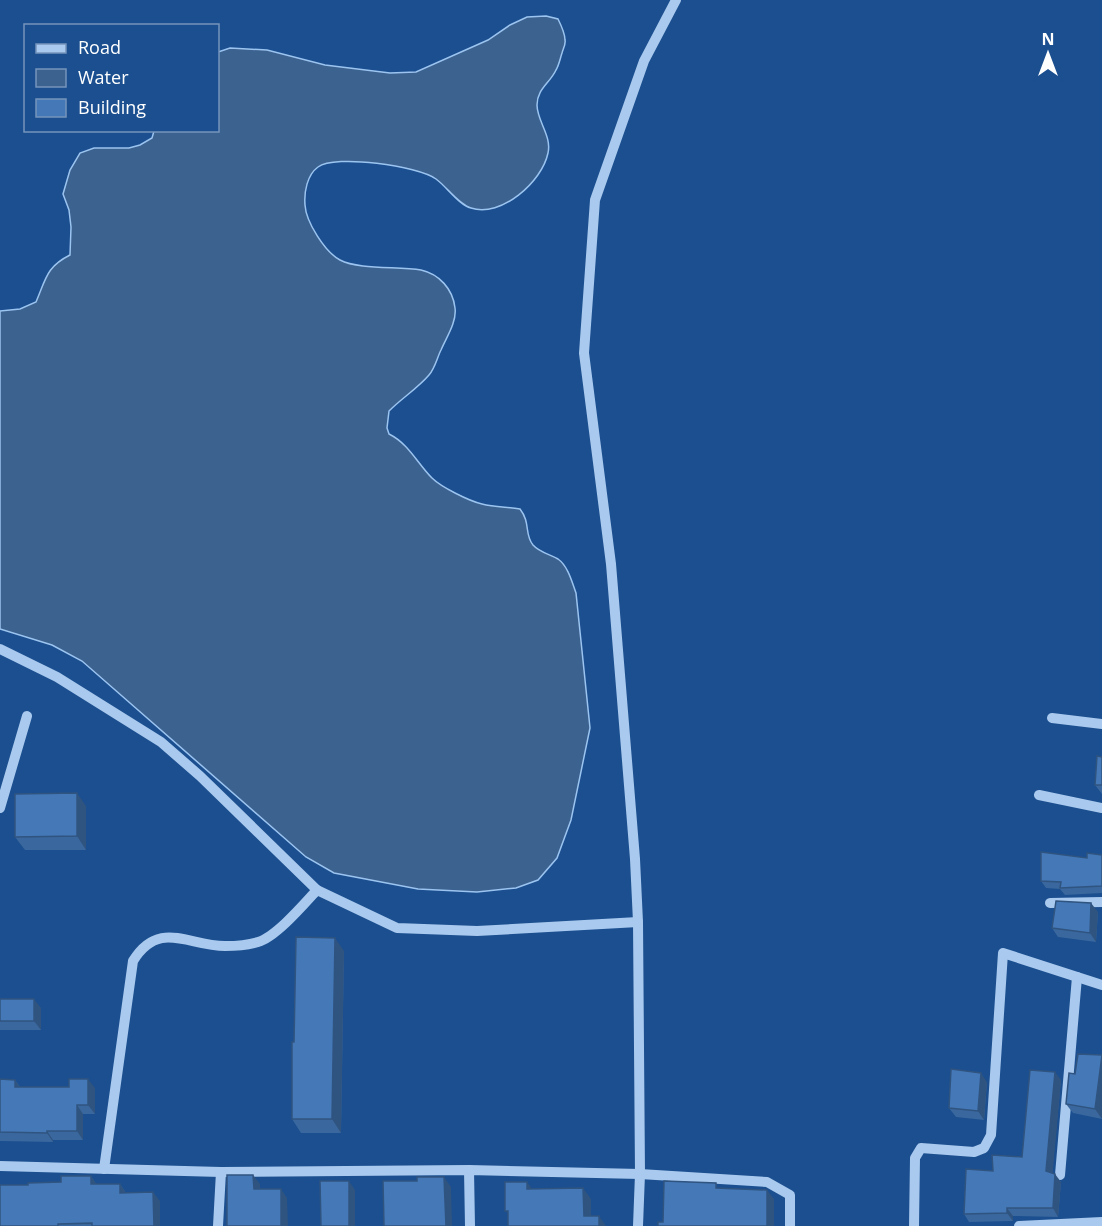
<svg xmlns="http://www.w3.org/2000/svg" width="1102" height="1226" font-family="'Open Sans',sans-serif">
  <rect width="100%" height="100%" fill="#1b4f8f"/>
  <path fill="#3c6290" stroke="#9cc4f0" stroke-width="1.5" d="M 546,16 L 558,19 C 561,25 565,33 565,40 C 566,44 563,49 562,53 C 560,59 559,65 556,70 C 550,83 537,89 537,105 C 537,121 552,136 548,153 C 542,182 501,218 471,208 C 459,205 446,186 436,179 C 418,166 335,154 318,167 C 307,175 304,192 305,205 C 306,222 325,252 340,260 C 359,270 399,266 421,270 C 439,274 453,289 455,308 C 457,322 446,338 441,350 C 437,358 435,368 429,375 C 418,388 402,398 389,411 L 387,428 L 389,434 C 409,444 417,463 432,478 C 441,487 469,501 482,504 C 494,507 507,507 520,509 C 531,523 524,534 533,545 C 539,552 549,554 558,559 C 568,566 572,582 576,593 L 590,728 L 571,820 L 557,858 L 538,880 L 516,888 L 477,892 L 418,889 L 334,873 L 306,857 L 82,661 L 52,645 L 0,629 L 0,311 L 20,309 L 36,302 C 46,279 46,267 70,255 L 71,227 L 69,210 L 63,194 L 70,170 L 80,153 L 94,148 L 129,148 L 140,145 L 152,138 L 154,131 L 218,130 L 218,52 L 230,48 L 267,50 L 325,65 L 390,73 L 416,72 L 488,40 L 510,25 L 527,17 Z"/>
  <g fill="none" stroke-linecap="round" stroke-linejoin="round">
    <g stroke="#a9c9ee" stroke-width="10">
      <path d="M 0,649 L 57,677 L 161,742 L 200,776 L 317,890 L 397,928 L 477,931 L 638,922"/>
      <path d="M 1052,718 L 1102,724"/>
      <path d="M 1039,795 L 1102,808"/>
      <path d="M 0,808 L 27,716"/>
      <path d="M 1050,903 L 1102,902"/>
      <path d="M 0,1166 L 221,1172 L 469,1170 L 640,1174 L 767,1182 L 790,1195 L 790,1226"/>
      <path d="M 104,1169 L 133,961 C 159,919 188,946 225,946 C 235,946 248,945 258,942 C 276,937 304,904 317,890"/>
      <path d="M 469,1170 L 470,1226"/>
      <path d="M 1060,1175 L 1077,977"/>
      <path d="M 218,1226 L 221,1172"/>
      <path d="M 638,1226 L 640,1174 L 638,922 L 635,859 L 611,564 L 584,353 L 595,200 L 644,61 L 676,0"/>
      <path d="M 914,1226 L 915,1158 L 921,1148 L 974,1152 L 984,1148 L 991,1135 L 1003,953 L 1102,985"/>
      <path d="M 1019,1226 L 1102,1222"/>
    </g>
  </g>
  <g fill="#3a679d">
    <path d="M 1102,757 L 1102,794 L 1095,785 Z"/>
    <path d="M 86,806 L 86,850 L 25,850 L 15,837 Z"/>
    <path d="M 1102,855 L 1102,893 L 1065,895 L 1060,889 L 1046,888 L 1041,881 L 1087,858 Z"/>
    <path d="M 1098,912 L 1096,942 L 1058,937 L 1052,928 Z"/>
    <path d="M 344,951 L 341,1133 L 301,1133 L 292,1119 L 294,1042 Z"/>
    <path d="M 0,999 L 41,1008 L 41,1030 L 0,1030 Z"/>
    <path d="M 1102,1055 L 1102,1119 L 1073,1113 L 1066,1104 L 1075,1074 Z"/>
    <path d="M 0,1079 L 15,1080 L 20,1087 L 95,1088 L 95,1114 L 83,1114 L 83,1140 L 53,1140 L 53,1142 L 0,1141 Z"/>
    <path d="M 1061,1080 L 1052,1173 L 1061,1182 L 1058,1217 L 1013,1216 L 1013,1221 L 969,1222 L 964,1214 L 993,1171 L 1022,1157 Z"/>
    <path d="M 987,1082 L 984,1120 L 956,1117 L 949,1108 Z"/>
    <path d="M 91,1176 L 96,1184 L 120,1184 L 126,1193 L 160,1201 L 160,1226 L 0,1226 L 28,1185 L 61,1182 Z"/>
  </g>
  <g fill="#305480">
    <path d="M 77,793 L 86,806 L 86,850 L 77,836 Z"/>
    <path d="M 1091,903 L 1098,912 L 1096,942 L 1090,933 Z"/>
    <path d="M 335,938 L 344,951 L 341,1133 L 332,1119 Z"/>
    <path d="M 34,999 L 41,1008 L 41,1030 L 34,1021 Z"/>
    <path d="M 1102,1058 L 1102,1119 L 1095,1109 Z"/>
    <path d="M 1055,1072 L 1061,1080 L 1052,1180 L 1046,1171 Z"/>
    <path d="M 981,1073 L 987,1082 L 984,1120 L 978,1111 Z"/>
    <path d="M 88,1079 L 95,1088 L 95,1114 L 88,1105 Z"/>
    <path d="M 15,1080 L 21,1089 L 15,1087 Z"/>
    <path d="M 77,1105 L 83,1114 L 83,1140 L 77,1131 Z"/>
    <path d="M 47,1131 L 53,1140 L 53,1142 L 47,1133 Z"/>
    <path d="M 1055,1174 L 1061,1182 L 1058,1217 L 1053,1208 Z"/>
    <path d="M 253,1175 L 260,1184 L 260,1198 L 254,1189 Z"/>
    <path d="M 91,1176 L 97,1185 L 91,1184 Z"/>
    <path d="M 444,1177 L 451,1187 L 452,1226 L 446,1226 Z"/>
    <path d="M 349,1181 L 355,1190 L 355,1226 L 349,1226 Z"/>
    <path d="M 527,1182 L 535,1193 L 527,1189 Z"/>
    <path d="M 120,1184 L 126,1193 L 120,1193 Z"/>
    <path d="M 583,1188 L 591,1199 L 591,1226 L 584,1216 Z"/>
    <path d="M 281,1189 L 287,1198 L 288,1226 L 281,1226 Z"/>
    <path d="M 767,1190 L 774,1199 L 774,1226 L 767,1226 Z"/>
    <path d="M 153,1192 L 160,1201 L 160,1226 L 154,1226 Z"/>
    <path d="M 1007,1208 L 1013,1216 L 1013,1221 L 1007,1213 Z"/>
    <path d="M 599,1216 L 606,1226 L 599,1226 Z"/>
  </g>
  <g fill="#4478b7" stroke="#305480" stroke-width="1.5">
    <path d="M 1097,756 L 1102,757 L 1102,785 L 1095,785 Z"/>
    <path d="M 77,793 L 77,836 L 15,837 L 15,794 Z"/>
    <path d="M 1041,852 L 1087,858 L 1087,853 L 1102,855 L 1102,886 L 1060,888 L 1061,882 L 1041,881 Z"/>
    <path d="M 1056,901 L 1091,903 L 1090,933 L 1052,928 Z"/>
    <path d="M 296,937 L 335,938 L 332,1119 L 292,1119 L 292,1042 L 294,1042 Z"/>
    <rect x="0" y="999" width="34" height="22"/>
    <path d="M 1078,1054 L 1102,1055 L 1095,1109 L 1066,1104 L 1069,1073 L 1075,1074 Z"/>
    <path d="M 951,1069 L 981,1073 L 978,1111 L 949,1108 Z"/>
    <path d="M 1030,1070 L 1055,1072 L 1046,1171 L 1055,1174 L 1053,1208 L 1007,1208 L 1007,1213 L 964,1214 L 966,1169 L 993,1171 L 992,1155 L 1022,1157 Z"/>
    <path d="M 0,1079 L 15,1080 L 15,1087 L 69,1087 L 69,1079 L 88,1079 L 88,1105 L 77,1105 L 77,1131 L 47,1131 L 47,1133 L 0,1132 Z"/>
    <path d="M 227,1175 L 253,1175 L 254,1189 L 281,1189 L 281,1226 L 227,1226 Z"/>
    <path d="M 61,1176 L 91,1176 L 91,1184 L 120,1184 L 120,1193 L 153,1192 L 154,1226 L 92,1226 L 92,1223 L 58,1224 L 58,1226 L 0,1226 L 0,1185 L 28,1185 L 28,1183 L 61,1182 Z"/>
    <path d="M 417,1177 L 444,1177 L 446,1226 L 384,1226 L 383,1181 L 417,1181 Z"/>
    <path d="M 320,1181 L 349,1181 L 349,1226 L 321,1226 Z"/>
    <path d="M 664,1181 L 716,1183 L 716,1188 L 767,1190 L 767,1226 L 658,1226 L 658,1222 L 663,1222 Z"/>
    <path d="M 505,1182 L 527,1182 L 527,1189 L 583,1188 L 584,1216 L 599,1216 L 599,1226 L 508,1226 L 508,1211 L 505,1211 Z"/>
  </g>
  <rect x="24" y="24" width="195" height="108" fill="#1b4f8f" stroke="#7695bc" stroke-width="1.5"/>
  <rect x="36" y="44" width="30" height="9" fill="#a9c9ee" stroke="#7695bc" stroke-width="1.5"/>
  <text x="78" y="54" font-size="18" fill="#ffffff">Road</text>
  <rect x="36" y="69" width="30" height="18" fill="#3c6290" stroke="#7695bc" stroke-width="1.5"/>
  <text x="78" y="84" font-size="18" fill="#ffffff">Water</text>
  <rect x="36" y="99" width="30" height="18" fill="#4478b7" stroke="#7695bc" stroke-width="1.5"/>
  <text x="78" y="114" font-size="18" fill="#ffffff">Building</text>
  <g transform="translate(1048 54)" stroke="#1b4f8f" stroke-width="4.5" paint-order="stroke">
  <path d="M0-4.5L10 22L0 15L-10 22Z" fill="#ffffff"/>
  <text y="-9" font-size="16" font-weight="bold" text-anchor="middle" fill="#ffffff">N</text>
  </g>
</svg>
